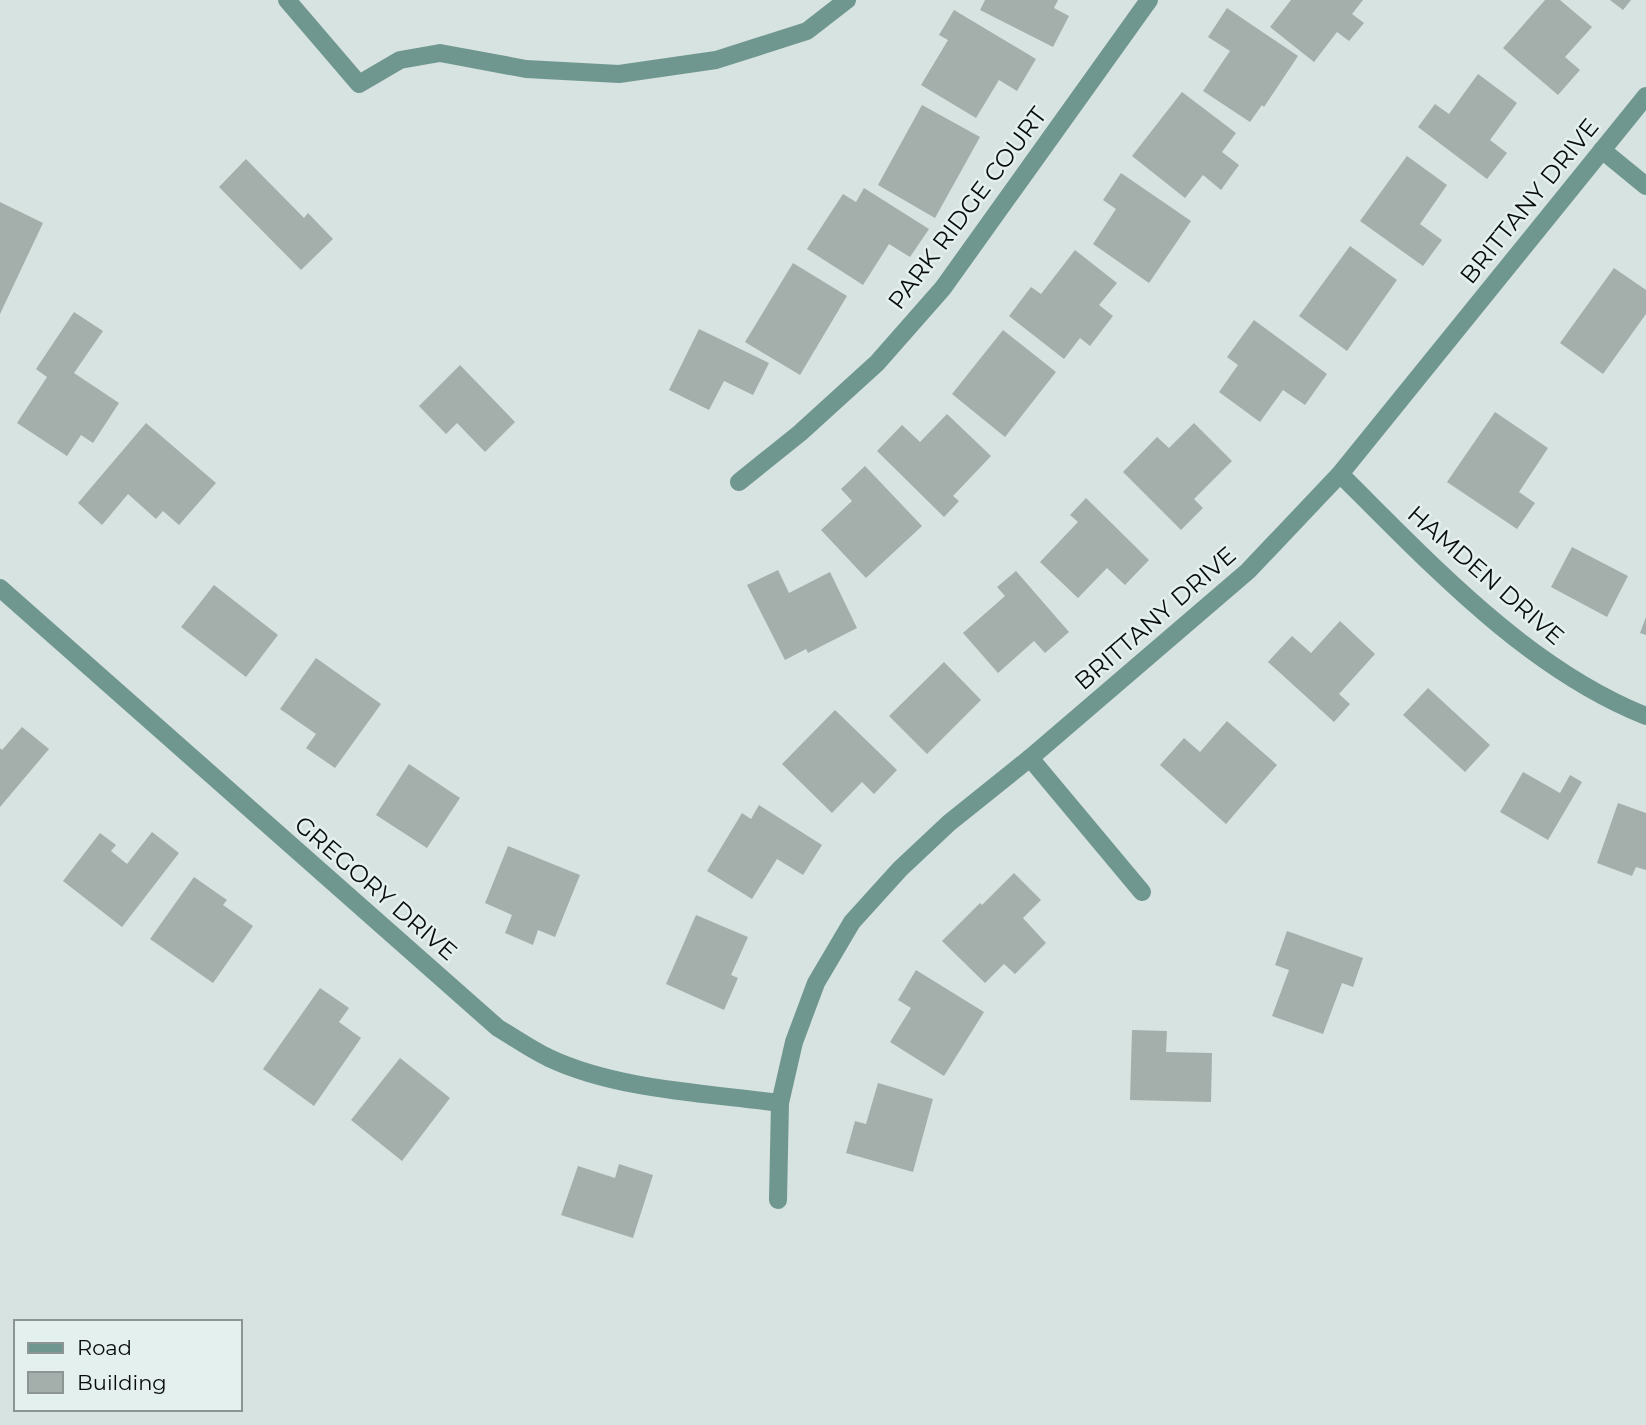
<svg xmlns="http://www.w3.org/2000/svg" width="1646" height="1425" font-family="Montserrat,sans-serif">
  <rect width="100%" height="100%" fill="#d7e3e0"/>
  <g fill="#a4afac">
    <path d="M 985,0 L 1058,0 L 1054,8 L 1069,16 L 1053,47 L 980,10 Z"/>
    <path d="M 1291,0 L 1363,0 L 1352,14 L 1364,23 L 1349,41 L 1337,32 L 1314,62 L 1270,27 Z"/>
    <path d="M 1545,0 L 1560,0 L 1592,27 L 1565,57 L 1580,70 L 1558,95 L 1503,48 Z"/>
    <path d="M 1610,0 L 1631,0 L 1623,10 Z"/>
    <path d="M 1227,8 L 1298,56 L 1264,107 L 1262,105 L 1250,122 L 1203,91 L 1230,51 L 1208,37 Z"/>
    <path d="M 954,10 L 1036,59 L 1017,91 L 999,80 L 976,118 L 921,85 L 948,40 L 939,35 Z"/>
    <path d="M 1478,74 L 1517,103 L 1490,140 L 1507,153 L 1487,179 L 1418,127 L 1435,104 L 1449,114 Z"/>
    <path d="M 1182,92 L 1236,133 L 1222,152 L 1239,165 L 1221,190 L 1203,175 L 1185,198 L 1132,156 Z"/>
    <path d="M 922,105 L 980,137 L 935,218 L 878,185 Z"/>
    <path d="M 1407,156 L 1447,185 L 1420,224 L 1442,240 L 1423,266 L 1360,221 Z"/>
    <path d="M 246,159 L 304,218 L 308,213 L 333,239 L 301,270 L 219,187 Z"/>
    <path d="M 1121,173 L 1191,221 L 1149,283 L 1093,244 L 1116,209 L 1103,200 Z"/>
    <path d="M 864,188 L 929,229 L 910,257 L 889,244 L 863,285 L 807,249 L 843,194 L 856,202 Z"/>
    <path d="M 0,202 L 43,223 L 0,314 Z"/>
    <path d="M 1350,246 L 1397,280 L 1347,351 L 1299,316 Z"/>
    <path d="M 1075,250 L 1117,283 L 1099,305 L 1113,316 L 1090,346 L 1080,338 L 1064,359 L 1009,316 L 1031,287 L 1041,294 Z"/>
    <path d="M 793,263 L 847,296 L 800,375 L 745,342 Z"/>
    <path d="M 1614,268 L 1646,290 L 1646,314 L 1603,374 L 1560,343 Z"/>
    <path d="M 74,312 L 103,331 L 74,373 L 119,403 L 93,443 L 81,435 L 67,456 L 17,423 L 47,377 L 36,369 Z"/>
    <path d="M 1254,320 L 1327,374 L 1305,405 L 1283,390 L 1260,422 L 1219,392 L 1238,365 L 1227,357 Z"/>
    <path d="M 699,329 L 769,363 L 753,395 L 724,381 L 709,410 L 669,390 Z"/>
    <path d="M 1003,330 L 1056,372 L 1005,437 L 952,394 Z"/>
    <path d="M 460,365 L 515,422 L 485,452 L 457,423 L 446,434 L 419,406 Z"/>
    <path d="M 1495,412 L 1548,448 L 1519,492 L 1535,503 L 1517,529 L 1447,482 Z"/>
    <path d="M 947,414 L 991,456 L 953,496 L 959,501 L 944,517 L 877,451 L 902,425 L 920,442 Z"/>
    <path d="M 146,423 L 216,483 L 179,525 L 163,511 L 156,519 L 128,494 L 102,525 L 78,503 Z"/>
    <path d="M 1194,423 L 1232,461 L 1194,499 L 1203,508 L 1181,530 L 1123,472 L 1157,437 L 1169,448 Z"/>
    <path d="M 865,466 L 922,526 L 866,578 L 821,530 L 852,501 L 841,489 Z"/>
    <path d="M 1086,498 L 1149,560 L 1125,585 L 1107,568 L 1078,598 L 1040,562 L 1078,522 L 1070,515 Z"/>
    <path d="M 1572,547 L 1628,576 L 1607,617 L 1551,587 Z"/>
    <path d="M 778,570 L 789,593 L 830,572 L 857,628 L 808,653 L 806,649 L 785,660 L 747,585 Z"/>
    <path d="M 1016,571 L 1069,632 L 1045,653 L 1034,641 L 998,673 L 963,633 L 1005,596 L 997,587 Z"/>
    <path d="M 214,585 L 278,635 L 246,677 L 181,627 Z"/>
    <path d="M 1646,617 L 1646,635 L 1640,633 Z"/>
    <path d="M 1340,621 L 1375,654 L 1339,694 L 1350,704 L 1334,722 L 1268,662 L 1292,636 L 1311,653 Z"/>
    <path d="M 316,658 L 381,704 L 335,768 L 306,748 L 316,734 L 280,709 Z"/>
    <path d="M 944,662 L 981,700 L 927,754 L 889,716 Z"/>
    <path d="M 1428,688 L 1490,745 L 1465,772 L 1403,715 Z"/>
    <path d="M 835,710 L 897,770 L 874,794 L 862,782 L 832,813 L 782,764 Z"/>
    <path d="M 1227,721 L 1277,765 L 1226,824 L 1160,765 L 1184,738 L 1200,752 Z"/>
    <path d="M 22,727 L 49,749 L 0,807 L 0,748 L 2,750 Z"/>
    <path d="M 409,764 L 460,798 L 427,848 L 376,815 Z"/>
    <path d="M 1523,772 L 1560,793 L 1570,775 L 1582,782 L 1548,840 L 1500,812 Z"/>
    <path d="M 1618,803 L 1646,813 L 1646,870 L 1636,867 L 1632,876 L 1597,863 Z"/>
    <path d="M 759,805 L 822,845 L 803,875 L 777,859 L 752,899 L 707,871 L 742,813 L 751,819 Z"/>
    <path d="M 152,832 L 179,853 L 122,927 L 63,881 L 100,833 L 116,845 L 111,851 L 127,864 Z"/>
    <path d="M 508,846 L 580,875 L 555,937 L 538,930 L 533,945 L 505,933 L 512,915 L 485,903 Z"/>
    <path d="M 1014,873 L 1041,900 L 1023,918 L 1046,943 L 1015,974 L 1004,964 L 985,983 L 942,941 L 980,903 L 982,905 Z"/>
    <path d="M 194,877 L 227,900 L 223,905 L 253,926 L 213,983 L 150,939 Z"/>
    <path d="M 696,915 L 748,937 L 731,975 L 738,978 L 724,1010 L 666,984 Z"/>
    <path d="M 1287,931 L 1363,958 L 1353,987 L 1342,983 L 1323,1034 L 1272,1016 L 1289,970 L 1275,965 Z"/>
    <path d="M 916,970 L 984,1012 L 944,1076 L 890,1042 L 911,1008 L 898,1000 Z"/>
    <path d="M 320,988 L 349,1008 L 339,1022 L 361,1038 L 314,1106 L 263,1069 Z"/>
    <path d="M 1132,1030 L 1167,1031 L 1166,1052 L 1212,1053 L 1211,1102 L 1130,1100 Z"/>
    <path d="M 400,1058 L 450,1098 L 402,1161 L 351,1120 Z"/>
    <path d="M 878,1083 L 933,1099 L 913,1172 L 846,1153 L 855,1121 L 866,1124 Z"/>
    <path d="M 619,1164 L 653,1175 L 633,1238 L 561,1215 L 578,1166 L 615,1178 Z"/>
  </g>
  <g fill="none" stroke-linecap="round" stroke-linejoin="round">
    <g stroke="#70978f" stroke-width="18">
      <path d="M 287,0 L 359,84 L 400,60 L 440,53 L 526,69 L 619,74 L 716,60 L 807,31 L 847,0"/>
      <path d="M 1602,150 L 1646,186"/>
      <path d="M 1340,474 C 1431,564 1526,668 1646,716"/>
      <path d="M 739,482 L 800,433 L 877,363 L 943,288 L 1149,0"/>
      <path d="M 0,588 L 498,1028 C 515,1038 532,1050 549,1058 C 617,1090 706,1093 780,1103"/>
      <path d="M 1030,758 L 1142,892"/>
      <path d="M 778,1200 L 780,1103 L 794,1042 L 816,983 L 852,922 L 900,869 L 949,823 L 1030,758 L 1248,571 L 1340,474 L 1646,96"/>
    </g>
  </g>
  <g text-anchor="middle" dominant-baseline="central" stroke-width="5" stroke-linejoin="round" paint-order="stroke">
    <g font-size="24" fill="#080c0b" stroke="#e4f0ed">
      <text transform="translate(1529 201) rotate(-51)">BRITTANY DRIVE</text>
      <text transform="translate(967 208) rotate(-53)">PARK RIDGE COURT</text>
      <text transform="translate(1486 575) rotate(41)">HAMDEN DRIVE</text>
      <text transform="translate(1155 618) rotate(-41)">BRITTANY DRIVE</text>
      <text transform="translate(376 888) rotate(41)">GREGORY DRIVE</text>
    </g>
  </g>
  <rect x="14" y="1320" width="228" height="91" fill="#e4f0ed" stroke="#8c9593" stroke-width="2"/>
  <rect x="28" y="1343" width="35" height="10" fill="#70978f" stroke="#8c9593" stroke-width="2"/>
  <text x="77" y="1355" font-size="21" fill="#080c0b">Road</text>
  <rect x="28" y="1372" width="35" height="21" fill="#a4afac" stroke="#8c9593" stroke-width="2"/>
  <text x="77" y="1390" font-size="21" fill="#080c0b">Building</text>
</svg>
